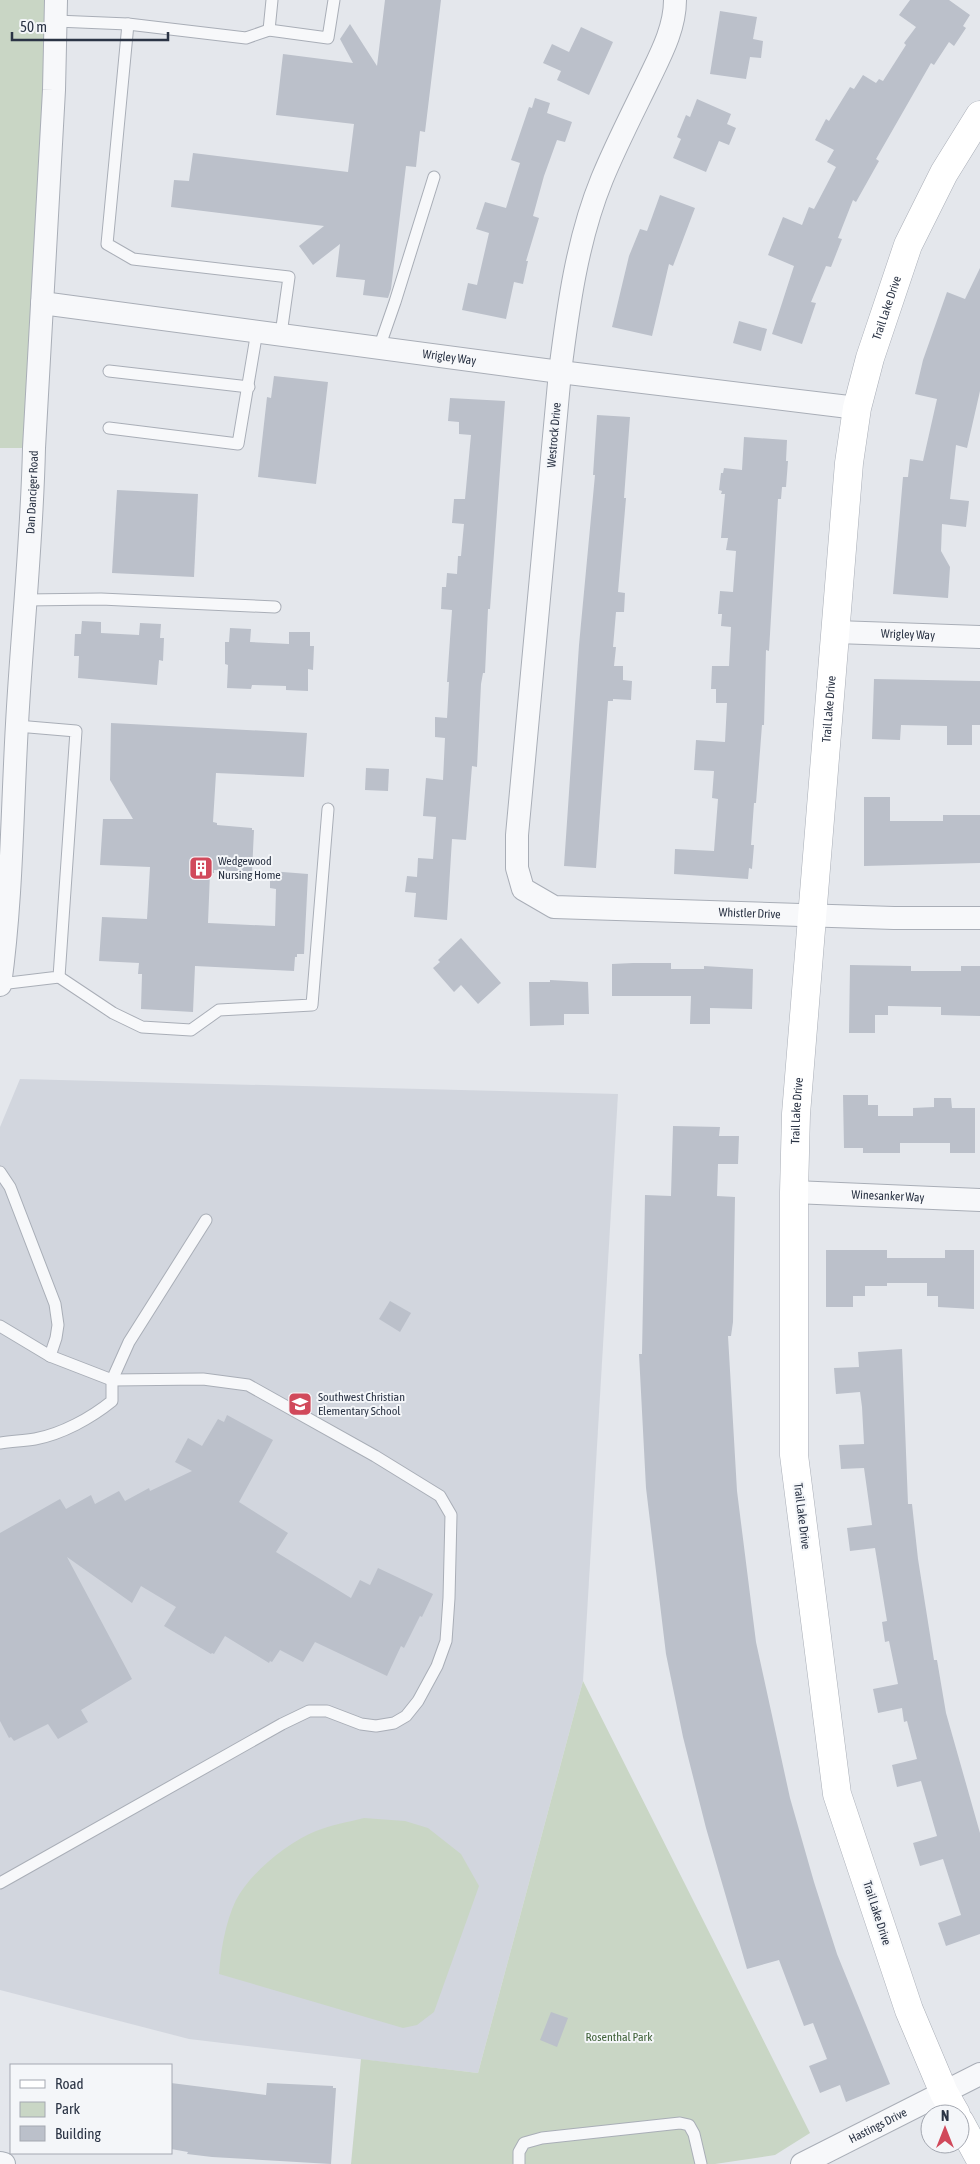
<svg xmlns="http://www.w3.org/2000/svg" width="980" height="2164" font-family="'Asap Condensed',sans-serif">
  <rect width="100%" height="100%" fill="#e4e7ec"/>
  <path fill="#d2d6de" d="M 20,1079 L 618,1094 L 583,1681 L 478,2073 L 189,2039 L 0,1990 L 0,1127 Z"/>
  <g fill="#c9d6c5">
    <path d="M 0,0 L 56,0 L 34,448 L 0,448 Z"/>
    <path d="M 583,1681 L 810,2133 L 775,2155 L 715,2164 L 351,2164 L 361,2059 L 478,2073 Z"/>
    <path d="M 364,1818 L 405,1821 L 428,1828 L 461,1854 L 479,1886 L 434,2012 L 417,2025 L 403,2028 L 219,1974 C 221,1950 225,1923 236,1900 C 251,1872 287,1843 316,1831 C 331,1825 348,1822 364,1818 Z"/>
  </g>
  <g fill="#bbc0ca">
    <path d="M 385,0 L 441,0 L 425,132 L 420,131 L 416,167 L 406,166 L 391,289 L 388,298 L 363,295 L 365,280 L 336,277 L 340,244 L 313,265 L 299,246 L 324,226 L 171,207 L 174,180 L 189,181 L 193,153 L 348,172 L 354,124 L 276,115 L 283,54 L 353,63 L 340,39 L 350,24 L 377,66 Z"/>
    <path d="M 910,0 L 949,0 L 970,15 L 963,26 L 966,28 L 954,46 L 949,42 L 934,65 L 931,63 L 876,159 L 879,161 L 856,202 L 853,200 L 838,238 L 842,239 L 831,267 L 826,266 L 811,302 L 816,303 L 802,344 L 772,334 L 794,266 L 768,255 L 783,217 L 802,225 L 809,207 L 814,209 L 836,167 L 827,162 L 834,150 L 815,140 L 826,119 L 829,121 L 850,87 L 854,89 L 863,75 L 876,83 L 879,79 L 883,81 L 906,45 L 904,43 L 916,27 L 899,15 Z"/>
    <path d="M 720,11 L 757,17 L 753,39 L 763,41 L 761,58 L 750,57 L 746,79 L 710,74 Z"/>
    <path d="M 581,27 L 613,42 L 589,95 L 557,80 L 561,71 L 543,63 L 552,44 L 569,52 Z"/>
    <path d="M 535,98 L 550,103 L 547,113 L 572,122 L 565,142 L 557,140 L 544,176 L 533,216 L 539,218 L 526,261 L 528,261 L 523,284 L 514,282 L 506,319 L 462,310 L 468,283 L 477,285 L 489,233 L 476,229 L 485,202 L 506,208 L 520,163 L 511,160 L 529,107 L 532,108 Z"/>
    <path d="M 697,99 L 731,114 L 727,124 L 736,128 L 729,145 L 719,141 L 706,172 L 673,158 L 681,139 L 677,137 L 686,115 L 690,117 Z"/>
    <path d="M 660,195 L 695,208 L 673,266 L 669,264 L 652,336 L 612,327 L 629,256 L 640,229 L 647,231 Z"/>
    <path d="M 980,268 L 980,391 L 967,448 L 956,445 L 950,499 L 969,501 L 966,527 L 942,524 L 941,551 L 950,567 L 948,598 L 893,594 L 903,477 L 908,477 L 910,459 L 923,461 L 937,399 L 915,394 L 923,360 L 947,292 L 965,299 Z"/>
    <path d="M 739,321 L 767,329 L 761,351 L 733,343 Z"/>
    <path d="M 274,376 L 328,382 L 316,484 L 258,477 L 267,397 L 271,398 Z"/>
    <path d="M 450,398 L 505,401 L 490,609 L 488,609 L 485,673 L 483,673 L 481,684 L 477,767 L 472,766 L 466,840 L 452,839 L 447,920 L 414,917 L 416,893 L 405,892 L 407,876 L 417,877 L 418,858 L 433,859 L 436,817 L 423,816 L 426,778 L 443,780 L 445,738 L 435,737 L 435,717 L 447,718 L 449,682 L 447,682 L 452,610 L 441,609 L 442,587 L 446,587 L 447,573 L 457,574 L 458,556 L 461,556 L 464,524 L 452,523 L 454,499 L 465,499 L 471,435 L 459,434 L 459,422 L 448,421 Z"/>
    <path d="M 597,415 L 630,417 L 624,498 L 626,498 L 618,592 L 625,593 L 624,612 L 616,612 L 613,647 L 616,647 L 614,666 L 623,666 L 623,680 L 632,681 L 631,700 L 613,699 L 613,701 L 608,701 L 596,868 L 564,866 L 579,645 L 595,475 L 593,475 Z"/>
    <path d="M 744,437 L 787,440 L 786,461 L 788,461 L 786,487 L 782,487 L 781,499 L 778,499 L 769,651 L 766,650 L 764,725 L 762,725 L 756,803 L 754,803 L 751,845 L 754,845 L 752,869 L 749,868 L 748,879 L 674,874 L 675,849 L 714,851 L 718,799 L 712,798 L 714,771 L 694,770 L 696,740 L 725,742 L 727,703 L 716,703 L 716,689 L 711,689 L 712,666 L 729,666 L 731,627 L 721,626 L 722,614 L 718,614 L 720,591 L 733,592 L 736,551 L 726,550 L 728,538 L 721,538 L 725,494 L 721,494 L 722,491 L 719,490 L 721,473 L 723,473 L 724,468 L 742,470 Z"/>
    <path d="M 117,490 L 198,494 L 194,577 L 112,573 Z"/>
    <path d="M 82,621 L 101,622 L 101,633 L 139,635 L 140,623 L 161,624 L 160,638 L 164,638 L 163,661 L 159,660 L 157,685 L 78,678 L 79,656 L 74,656 L 75,634 L 81,634 Z"/>
    <path d="M 230,628 L 251,629 L 250,642 L 289,644 L 289,632 L 310,632 L 310,646 L 314,646 L 313,670 L 308,669 L 308,691 L 286,690 L 286,686 L 252,685 L 251,689 L 227,688 L 228,665 L 225,664 L 225,642 L 229,642 Z"/>
    <path d="M 874,679 L 980,681 L 980,725 L 972,725 L 972,745 L 947,745 L 947,726 L 901,725 L 900,740 L 872,739 Z"/>
    <path d="M 111,723 L 307,733 L 304,777 L 216,773 L 213,822 L 217,823 L 217,825 L 252,828 L 252,830 L 254,830 L 252,872 L 214,870 L 214,873 L 210,873 L 208,923 L 275,926 L 276,889 L 270,888 L 270,871 L 308,874 L 304,954 L 297,954 L 297,957 L 295,957 L 294,971 L 195,966 L 193,1012 L 141,1009 L 142,974 L 138,974 L 139,963 L 99,961 L 102,917 L 147,919 L 150,867 L 100,865 L 103,819 L 133,819 L 110,780 Z"/>
    <path d="M 366,768 L 389,769 L 388,791 L 365,790 Z"/>
    <path d="M 864,797 L 890,797 L 890,821 L 943,821 L 943,815 L 980,815 L 980,863 L 864,866 Z"/>
    <path d="M 461,938 L 501,983 L 478,1004 L 461,985 L 454,992 L 433,968 L 440,962 L 438,960 Z"/>
    <path d="M 633,963 L 671,963 L 671,969 L 704,969 L 704,966 L 753,969 L 752,1009 L 710,1008 L 710,1024 L 690,1024 L 691,996 L 612,996 L 612,964 Z"/>
    <path d="M 850,965 L 911,966 L 911,971 L 961,971 L 961,966 L 980,966 L 980,1016 L 941,1015 L 941,1007 L 888,1006 L 888,1015 L 875,1015 L 875,1033 L 849,1033 Z"/>
    <path d="M 550,980 L 588,982 L 589,1014 L 564,1014 L 564,1025 L 530,1026 L 529,982 L 550,982 Z"/>
    <path d="M 843,1095 L 868,1095 L 868,1105 L 878,1105 L 878,1116 L 913,1116 L 913,1108 L 934,1107 L 934,1098 L 951,1098 L 952,1108 L 975,1108 L 975,1153 L 950,1153 L 950,1143 L 900,1143 L 900,1153 L 863,1153 L 863,1148 L 844,1148 Z"/>
    <path d="M 673,1126 L 720,1127 L 719,1136 L 739,1136 L 738,1164 L 718,1164 L 717,1196 L 735,1197 L 733,1322 L 731,1336 L 728,1336 L 737,1491 L 756,1642 L 790,1798 L 814,1882 L 837,1954 L 890,2084 L 846,2102 L 840,2085 L 820,2093 L 809,2066 L 827,2059 L 813,2023 L 804,2026 L 779,1960 L 747,1969 L 706,1828 L 683,1737 L 666,1654 L 646,1488 L 639,1354 L 642,1354 L 645,1195 L 671,1196 Z"/>
    <path d="M 826,1250 L 887,1250 L 887,1258 L 945,1258 L 945,1250 L 974,1250 L 974,1309 L 938,1307 L 938,1296 L 927,1296 L 927,1283 L 887,1283 L 887,1286 L 865,1286 L 865,1296 L 853,1296 L 853,1307 L 826,1307 Z"/>
    <path d="M 390,1301 L 411,1313 L 400,1332 L 379,1319 Z"/>
    <path d="M 902,1349 L 908,1504 L 912,1504 L 918,1559 L 934,1660 L 937,1660 L 946,1713 L 980,1833 L 980,1934 L 946,1946 L 938,1923 L 961,1915 L 943,1859 L 920,1866 L 913,1843 L 937,1836 L 921,1781 L 897,1787 L 892,1765 L 917,1759 L 907,1721 L 904,1722 L 902,1708 L 878,1713 L 873,1689 L 898,1684 L 889,1641 L 885,1642 L 882,1622 L 887,1621 L 875,1548 L 850,1551 L 847,1528 L 872,1525 L 864,1468 L 841,1469 L 839,1445 L 864,1444 L 862,1407 L 860,1392 L 836,1394 L 834,1368 L 859,1367 L 858,1352 Z"/>
    <path d="M 227,1415 L 273,1440 L 239,1502 L 288,1533 L 276,1552 L 351,1598 L 360,1580 L 370,1585 L 378,1568 L 433,1594 L 422,1617 L 420,1616 L 404,1648 L 401,1646 L 387,1676 L 315,1642 L 303,1662 L 280,1650 L 272,1662 L 270,1661 L 269,1663 L 225,1636 L 214,1654 L 212,1653 L 211,1654 L 164,1626 L 176,1607 L 141,1586 L 132,1603 L 67,1557 L 132,1679 L 81,1710 L 88,1722 L 58,1739 L 48,1724 L 14,1741 L 11,1737 L 9,1738 L 0,1721 L 0,1533 L 60,1499 L 66,1509 L 91,1495 L 95,1504 L 119,1491 L 125,1501 L 149,1488 L 150,1491 L 192,1471 L 175,1462 L 188,1438 L 202,1446 L 218,1419 L 224,1422 Z"/>
    <path d="M 551,2012 L 568,2018 L 557,2047 L 540,2040 Z"/>
    <path d="M 171,2083 L 266,2095 L 267,2083 L 333,2086 L 333,2088 L 336,2088 L 331,2164 L 212,2157 L 187,2154 L 188,2152 L 171,2149 Z"/>
  </g>
  <g fill="none" stroke-linecap="round" stroke-linejoin="round">
    <g stroke="#a9aeb7" stroke-width="13">
      <g id="lane">
        <path d="M 56,21 L 128,24 L 246,38 L 269,30 L 328,38 L 334,0"/>
        <path d="M 128,24 L 107,244 L 133,259 L 289,277 L 281,334"/>
        <path d="M 269,30 L 272,0"/>
        <path d="M 379,348 L 395,302 L 434,177"/>
        <path d="M 109,371 L 249,387"/>
        <path d="M 109,428 L 238,444 L 257,331"/>
        <path d="M 26,600 L 101,599 L 275,607"/>
        <path d="M 59,977 L 113,1013 L 142,1027 L 191,1030 L 219,1010 L 312,1005 L 328,809"/>
        <path d="M 0,984 L 59,977 L 76,731 L 17,726"/>
        <path d="M 0,1172 L 10,1187 L 55,1304 L 58,1325 L 56,1338 L 50,1356"/>
        <path d="M 0,1326 L 50,1356 L 112,1380 L 203,1379 L 248,1385 L 375,1456 L 440,1496 L 451,1515 L 449,1598 L 446,1641 L 437,1666 L 418,1701 L 406,1716 L 394,1723 L 376,1726 L 361,1724 L 327,1711 L 309,1711 L 282,1724 L 0,1883"/>
        <path d="M 0,1443 C 12,1441 23,1441 35,1439 C 62,1434 91,1418 112,1401 L 112,1380 L 129,1342 L 206,1220"/>
        <path d="M 519,2164 L 519,2152 L 524,2143 L 542,2138 L 680,2123 L 689,2125 L 694,2134 L 701,2164"/>
      </g>
    </g>
    <g stroke="#a9aeb7" stroke-width="24">
      <g id="street">
        <path id="s1" d="M 675,0 C 675,28 661,54 649,79 C 633,112 616,145 602,179 C 577,240 568,308 560,372 L 517,835 L 517,868 L 523,889 L 554,907 L 894,918 L 980,918"/>
        <path id="s2" d="M 42,303 L 560,372 L 857,408"/>
        <path id="s3" d="M 836,632 L 980,637"/>
        <path id="s4" d="M 0,985 C 12,898 12,811 17,724 C 22,632 32,541 34,448 L 54,90 L 56,0"/>
        <path id="s5" d="M 794,1192 L 980,1200"/>
        <path d="M 0,2163 L 4,2164"/>
        <path id="s6" d="M 802,2164 L 980,2074"/>
      </g>
    </g>
    <g stroke="#a9aeb7" stroke-width="29">
      <g id="secondary">
        <path id="s7" d="M 956,2114 L 944,2093 L 909,2010 L 837,1794 L 794,1455 L 794,1192 L 796,1114 L 849,463 L 857,408 L 870,358 L 908,245 L 944,173 L 980,115"/>
        <path d="M 960,2122 L 980,2159"/>
      </g>
    </g>
    <use href="#lane" stroke="#f7f8fa" stroke-width="11"/>
    <use href="#street" stroke="#f7f8fa" stroke-width="22"/>
    <use href="#secondary" stroke="#fff" stroke-width="28"/>
  </g>
  <defs>
    <g id="building-square" transform="scale(1.25)"><rect x="-9" y="-9" width="18" height="18" rx="4" fill="#d1495b" stroke="#f4f6f9"/><path d="M-4-6H4V6H1V3H-1V6H-4ZM-2.5-4.3h1.7v1.8h-1.7ZM.8-4.3h1.7v1.8H.8ZM-2.5-1h1.7V.8h-1.7ZM.8-1h1.7V.8H.8Z" fill="#fff"/></g>
    <g id="school-square" transform="scale(1.25)"><rect x="-9" y="-9" width="18" height="18" rx="4" fill="#d1495b" stroke="#f4f6f9"/><path d="M0-5L7-2L0 1L-7-2ZM-4 1L0 2.5L4 1V4Q0 6-4 4Z" fill="#fff"/></g>
  </defs>
  <g fill-rule="evenodd">
    <use href="#building-square" x="201" y="868"/>
    <use href="#school-square" x="300" y="1404"/>
  </g>
  <g text-anchor="middle" dominant-baseline="central" stroke-width="4" stroke-linejoin="round" paint-order="stroke">
    <g font-size="12" fill="#2b3445" stroke="#f4f6f9">
      <text stroke="none"><textPath href="#s7" startOffset="1838">Trail Lake Drive</textPath></text>
      <text stroke="none"><textPath href="#s2" startOffset="411">Wrigley Way</textPath></text>
      <text transform="translate(554 435) rotate(-85)">Westrock Drive</text>
      <text stroke="none"><textPath href="#s4" startOffset="494">Dan Danciger Road</textPath></text>
      <text stroke="none"><textPath href="#s3" startOffset="72">Wrigley Way</textPath></text>
      <text stroke="none"><textPath href="#s7" startOffset="1431">Trail Lake Drive</textPath></text>
      <text stroke="none"><textPath href="#s1" startOffset="1144">Whistler Drive</textPath></text>
      <text stroke="none"><textPath href="#s7" startOffset="1028">Trail Lake Drive</textPath></text>
      <text stroke="none"><textPath href="#s5" startOffset="94">Winesanker Way</textPath></text>
      <text transform="translate(802 1516) rotate(83)">Trail Lake Drive</text>
      <text transform="translate(877 1913) rotate(72)">Trail Lake Drive</text>
      <text stroke="none"><textPath href="#s6" startOffset="85">Hastings Drive</textPath></text>
    </g>
    <g font-size="12" fill="#2b3445" stroke="#f4f6f9" text-anchor="start">
      <text x="218" y="861">Wedgewood<tspan x="218" dy="14">Nursing Home</tspan></text>
      <text x="318" y="1397">Southwest Christian<tspan x="318" dy="14">Elementary School</tspan></text>
    </g>
    <g font-size="12" fill="#3f6138" stroke="#f4f6f9">
      <text x="619" y="2037">Rosenthal Park</text>
    </g>
  </g>
  <rect x="10" y="2064" width="162" height="90" fill="#f4f6f9" stroke="#a4a8b1"/>
  <rect x="20" y="2080" width="25" height="8" fill="#ffffff" stroke="#a4a8b1"/>
  <text x="55" y="2089" font-size="15" fill="#2b3445">Road</text>
  <rect x="20" y="2102" width="25" height="15" fill="#c9d6c5" stroke="#a4a8b1"/>
  <text x="55" y="2114" font-size="15" fill="#2b3445">Park</text>
  <rect x="20" y="2126" width="25" height="15" fill="#bbc0ca" stroke="#a4a8b1"/>
  <text x="55" y="2139" font-size="15" fill="#2b3445">Building</text>
  <g transform="translate(945 2129)"><circle r="24" fill="#f4f6f9" stroke="#a4a8b1"/>
  <path d="M0-4L9 19L0 12L-9 19Z" fill="#d1495b"/>
  <text y="-8" font-size="14" font-weight="bold" text-anchor="middle" fill="#2b3445">N</text>
  </g>
  <path d="M12 32v8h156v-8" fill="none" stroke="#2b3445" stroke-width="2.5"/>
  <text x="20" y="32" font-size="15" fill="#2b3445" stroke="#f4f6f9" stroke-width="4" paint-order="stroke">50 m</text>
</svg>
